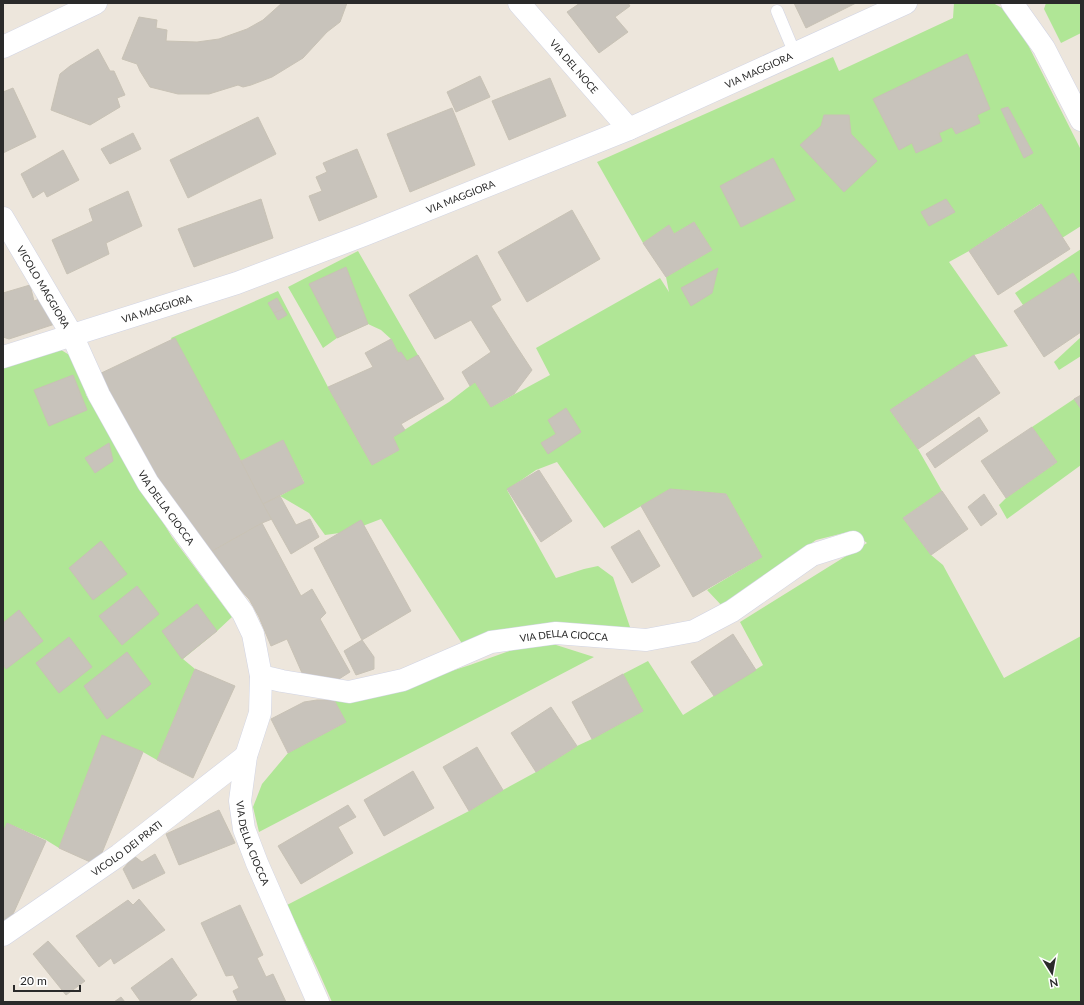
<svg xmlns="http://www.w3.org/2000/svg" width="1084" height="1005" font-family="Lato,sans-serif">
  <rect width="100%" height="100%" fill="#ede6dc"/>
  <g fill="#b0e696">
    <path d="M 954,3 L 993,3 L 1002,8 L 1019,27 L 1081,150 L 1081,226 L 1062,238 L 1040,204 L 969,251 L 949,262 L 1008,346 L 974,355 L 890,410 L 918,449 L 942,491 L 903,518 L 931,555 L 943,565 L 1004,678 L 1081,636 L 1081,1002 L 332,1002 L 317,968 L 287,905 L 469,811 L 503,790 L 536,772 L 577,746 L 592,739 L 643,711 L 623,674 L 648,661 L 683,715 L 763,665 L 740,622 L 867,543 L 852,531 L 816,540 L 723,607 L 707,590 L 762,557 L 726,494 L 670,489 L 604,528 L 557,462 L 536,470 L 507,490 L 556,578 L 584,569 L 598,566 L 613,577 L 631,630 L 463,645 L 381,519 L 347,532 L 325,535 L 309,513 L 280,496 L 304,482 L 283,441 L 241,461 L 171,338 L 278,291 L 328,387 L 372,465 L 399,450 L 393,437 L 449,402 L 475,382 L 491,407 L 550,375 L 536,348 L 660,278 L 669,292 L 666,277 L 712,250 L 694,222 L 674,234 L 669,225 L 643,243 L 597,162 L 833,57 L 839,71 L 953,18 Z"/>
    <path d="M 1046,3 L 1081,3 L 1081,33 L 1061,43 L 1044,9 Z"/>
    <path d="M 1081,249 L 1081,286 L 1073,273 L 1025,308 L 1015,293 Z"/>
    <path d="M 358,251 L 438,390 L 421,400 L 391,339 L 381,330 L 368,324 L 337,338 L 323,348 L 288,287 Z"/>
    <path d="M 1081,337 L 1081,356 L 1059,370 L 1054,362 Z"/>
    <path d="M 58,348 L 79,361 L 86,395 L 172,537 L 232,617 L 217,631 L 183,659 L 195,669 L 157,760 L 143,752 L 102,736 L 59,848 L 46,840 L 7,823 L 3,832 L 3,368 Z"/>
    <path d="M 1074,399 L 1081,409 L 1081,465 L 1007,519 L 999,505 L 1006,498 L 1057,462 L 1032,427 Z"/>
    <path d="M 553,644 L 594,657 L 259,832 L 253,807 L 262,784 L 288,753 L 346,722 L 334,700 L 405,686 L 470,665 L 515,649 Z"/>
  </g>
  <g fill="#c8c3bb" stroke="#c8c2b5">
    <path d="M 282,3 L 347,3 L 340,22 L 327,32 L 303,58 L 272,77 L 251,85 L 243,87 L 238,85 L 209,94 L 178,94 L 150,87 L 140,71 L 137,64 L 122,59 L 139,17 L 157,20 L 156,28 L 167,30 L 166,41 L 197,42 L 219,39 L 247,29 L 263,20 Z"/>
    <path d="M 580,3 L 628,3 L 630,6 L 615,17 L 628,32 L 599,53 L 567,12 Z"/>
    <path d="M 794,3 L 856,3 L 806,28 Z"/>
    <path d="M 98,49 L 110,71 L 114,71 L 125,95 L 117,98 L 120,107 L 90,125 L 51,110 L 60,74 L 70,66 Z"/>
    <path d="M 967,54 L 990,109 L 977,115 L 980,123 L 956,134 L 952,127 L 939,133 L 942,141 L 916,153 L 912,143 L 899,150 L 873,99 Z"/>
    <path d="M 480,76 L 490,97 L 456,112 L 447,92 Z"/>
    <path d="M 550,78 L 566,116 L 509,140 L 492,101 Z"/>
    <path d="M 13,88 L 36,137 L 3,153 L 3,92 Z"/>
    <path d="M 1008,107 L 1033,153 L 1024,158 L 1001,109 Z"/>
    <path d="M 452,108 L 475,165 L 410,192 L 387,134 Z"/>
    <path d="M 824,115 L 849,115 L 851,134 L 877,161 L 844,192 L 800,145 L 821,126 Z"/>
    <path d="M 258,117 L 276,154 L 188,198 L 170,160 Z"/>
    <path d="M 133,133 L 141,149 L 110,164 L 101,149 Z"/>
    <path d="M 357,149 L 377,197 L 319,221 L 309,196 L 322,191 L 316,177 L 327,172 L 323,163 Z"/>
    <path d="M 63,150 L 79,180 L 47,197 L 44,191 L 33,198 L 21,174 Z"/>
    <path d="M 773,158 L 795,200 L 741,227 L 720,186 Z"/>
    <path d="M 128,191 L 142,226 L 106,243 L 109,254 L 67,274 L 52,240 L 93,221 L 89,209 Z"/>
    <path d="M 261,199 L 273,238 L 194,267 L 178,229 Z"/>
    <path d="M 946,199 L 955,212 L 929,226 L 921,212 Z"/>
    <path d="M 1041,204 L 1070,249 L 998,295 L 969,251 Z"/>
    <path d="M 572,210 L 600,259 L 527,302 L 498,252 Z"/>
    <path d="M 694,222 L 712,250 L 666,277 L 643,243 L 669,225 L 674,234 Z"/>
    <path d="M 477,255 L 501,300 L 491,306 L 513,341 L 532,370 L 514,394 L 491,407 L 475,382 L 470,386 L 462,372 L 491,352 L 471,320 L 435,339 L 409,295 Z"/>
    <path d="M 346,267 L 368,324 L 337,338 L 309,284 Z"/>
    <path d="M 718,268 L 712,293 L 691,306 L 681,288 Z"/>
    <path d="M 1073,273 L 1081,286 L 1081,332 L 1044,357 L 1014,311 Z"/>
    <path d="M 30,285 L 34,301 L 49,296 L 55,324 L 9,339 L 3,337 L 3,293 Z"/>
    <path d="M 277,298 L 283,309 L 274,313 L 268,303 Z"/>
    <path d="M 283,309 L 287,315 L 278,320 L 274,313 Z"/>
    <path d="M 175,338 L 272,519 L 262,523 L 207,554 L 154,477 L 95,376 Z"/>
    <path d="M 391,339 L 398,353 L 401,352 L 407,361 L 418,355 L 444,399 L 401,424 L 405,430 L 393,437 L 399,450 L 372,465 L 328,387 L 373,367 L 365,353 Z"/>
    <path d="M 974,355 L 1000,393 L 918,449 L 890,410 Z"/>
    <path d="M 73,375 L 87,410 L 49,426 L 34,390 Z"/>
    <path d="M 1081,395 L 1081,409 L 1074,399 Z"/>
    <path d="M 566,408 L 581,432 L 548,454 L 541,443 L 556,434 L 548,420 Z"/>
    <path d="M 979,417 L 988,431 L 935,468 L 926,454 Z"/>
    <path d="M 1032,427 L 1057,462 L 1006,498 L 981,461 Z"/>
    <path d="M 283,440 L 304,483 L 263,504 L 241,461 Z"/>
    <path d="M 109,443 L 113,461 L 95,473 L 85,458 Z"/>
    <path d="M 539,470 L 572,521 L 541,542 L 507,489 Z"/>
    <path d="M 670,489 L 726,494 L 762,557 L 693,597 L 641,506 Z"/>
    <path d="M 942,491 L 968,529 L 931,555 L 903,518 Z"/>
    <path d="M 984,494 L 997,514 L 981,526 L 968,507 Z"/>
    <path d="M 280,496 L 296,525 L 310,519 L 319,537 L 291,554 L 263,504 Z"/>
    <path d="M 361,520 L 411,611 L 362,640 L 314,548 Z"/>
    <path d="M 262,523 L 301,596 L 312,589 L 326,613 L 320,619 L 350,672 L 339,679 L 302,673 L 287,639 L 271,646 L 259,617 L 249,599 L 207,554 Z"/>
    <path d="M 639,530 L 660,566 L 632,583 L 611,547 Z"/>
    <path d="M 101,541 L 127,574 L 93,600 L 69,568 Z"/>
    <path d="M 137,586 L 159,614 L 122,645 L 99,616 Z"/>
    <path d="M 197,604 L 217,631 L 182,659 L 162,631 Z"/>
    <path d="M 19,610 L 43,641 L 6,669 L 3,664 L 3,623 Z"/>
    <path d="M 733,634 L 756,670 L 714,696 L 691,662 Z"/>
    <path d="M 69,637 L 92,667 L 59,693 L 36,663 Z"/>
    <path d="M 362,640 L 374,657 L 374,669 L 356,675 L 344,651 Z"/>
    <path d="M 127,652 L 151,684 L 107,719 L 84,686 Z"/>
    <path d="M 195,669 L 235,686 L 193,778 L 157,760 Z"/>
    <path d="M 623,674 L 643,711 L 592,739 L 572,702 Z"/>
    <path d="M 317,700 L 334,700 L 346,722 L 288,753 L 271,719 L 304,702 Z"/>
    <path d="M 551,707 L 577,746 L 536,772 L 511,733 Z"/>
    <path d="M 102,735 L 143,752 L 97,865 L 59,848 Z"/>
    <path d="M 477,747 L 503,790 L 469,811 L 443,767 Z"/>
    <path d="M 413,771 L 434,808 L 384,836 L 364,800 Z"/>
    <path d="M 348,805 L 356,817 L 338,827 L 353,853 L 301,884 L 278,846 Z"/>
    <path d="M 219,810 L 235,843 L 179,865 L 166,834 Z"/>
    <path d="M 7,823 L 46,841 L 4,934 L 3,933 L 3,832 Z"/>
    <path d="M 155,854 L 165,873 L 133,889 L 123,869 L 134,856 L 142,862 Z"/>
    <path d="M 139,899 L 165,930 L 114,964 L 111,958 L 99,967 L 76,936 L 128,900 L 133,905 Z"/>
    <path d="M 240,905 L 263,955 L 257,958 L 266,977 L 273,974 L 286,1002 L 238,1002 L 233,991 L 239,988 L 233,975 L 226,976 L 201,923 Z"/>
    <path d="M 48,941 L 85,981 L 66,995 L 33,954 Z"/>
    <path d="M 172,958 L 197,995 L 188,1002 L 141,1002 L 131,988 Z"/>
    <path d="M 121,997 L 125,1002 L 114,1002 Z"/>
  </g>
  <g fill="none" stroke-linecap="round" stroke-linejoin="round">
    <g stroke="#d1d4e4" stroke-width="13">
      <path id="lane" d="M 777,11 L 795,54"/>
    </g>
    <g stroke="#d1d4e4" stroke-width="23">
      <g id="street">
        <path id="s1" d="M 519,3 L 629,129"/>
        <path d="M 3,47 L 96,3"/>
        <path id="s2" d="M 3,218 L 72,335 L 99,395 L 148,483 L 243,613 L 253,634 L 261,676 L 260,713 L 246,756 L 240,801 L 244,829 L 257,863 L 318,1002"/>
        <path id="s3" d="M 261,676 L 282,681 L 349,692 L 403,680 L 491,642 L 556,633 L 646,640 L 694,631 L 732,611 L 812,555 L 853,542"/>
        <path id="s4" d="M 3,935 L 119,855 L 246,756"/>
      </g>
    </g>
    <g stroke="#d1d4e4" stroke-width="23">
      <g id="secondary">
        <path d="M 1012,3 L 1044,48 L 1081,120"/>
        <path id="s5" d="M 3,357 L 237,283 L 364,235 L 629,129 L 906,3"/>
      </g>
    </g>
    <use href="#lane" stroke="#fff" stroke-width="12"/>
    <use href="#street" stroke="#fff" stroke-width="22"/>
    <use href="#secondary" stroke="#fff" stroke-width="22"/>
  </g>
  <g text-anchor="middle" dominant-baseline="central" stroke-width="3.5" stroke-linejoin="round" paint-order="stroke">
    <g font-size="10" fill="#2a2a2a" stroke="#fff">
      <text stroke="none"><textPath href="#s1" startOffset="84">VIA DEL NOCE</textPath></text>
      <text stroke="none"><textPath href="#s5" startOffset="809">VIA MAGGIORA</textPath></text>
      <text stroke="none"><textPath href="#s5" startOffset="485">VIA MAGGIORA</textPath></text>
      <text stroke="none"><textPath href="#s2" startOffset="80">VICOLO MAGGIORA</textPath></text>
      <text stroke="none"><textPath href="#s5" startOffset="161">VIA MAGGIORA</textPath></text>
      <text stroke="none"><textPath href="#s2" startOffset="333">VIA DELLA CIOCCA</textPath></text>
      <text stroke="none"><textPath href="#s3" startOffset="314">VIA DELLA CIOCCA</textPath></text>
      <text stroke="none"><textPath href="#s2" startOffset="701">VIA DELLA CIOCCA</textPath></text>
      <text stroke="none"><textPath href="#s4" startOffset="151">VICOLO DEI PRATI</textPath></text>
    </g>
  </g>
  <rect width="1084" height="1005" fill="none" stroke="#2a2a2a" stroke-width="8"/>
  <g transform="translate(1052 973) rotate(169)" stroke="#ffffff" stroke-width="3" paint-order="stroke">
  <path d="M0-3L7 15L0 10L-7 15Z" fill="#2a2a2a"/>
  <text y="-6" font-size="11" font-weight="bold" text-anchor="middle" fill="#2a2a2a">N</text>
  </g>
  <path d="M14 985v6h66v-6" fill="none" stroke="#2a2a2a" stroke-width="2"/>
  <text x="20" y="985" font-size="12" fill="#2a2a2a" stroke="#ffffff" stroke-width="3" paint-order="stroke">20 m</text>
</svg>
